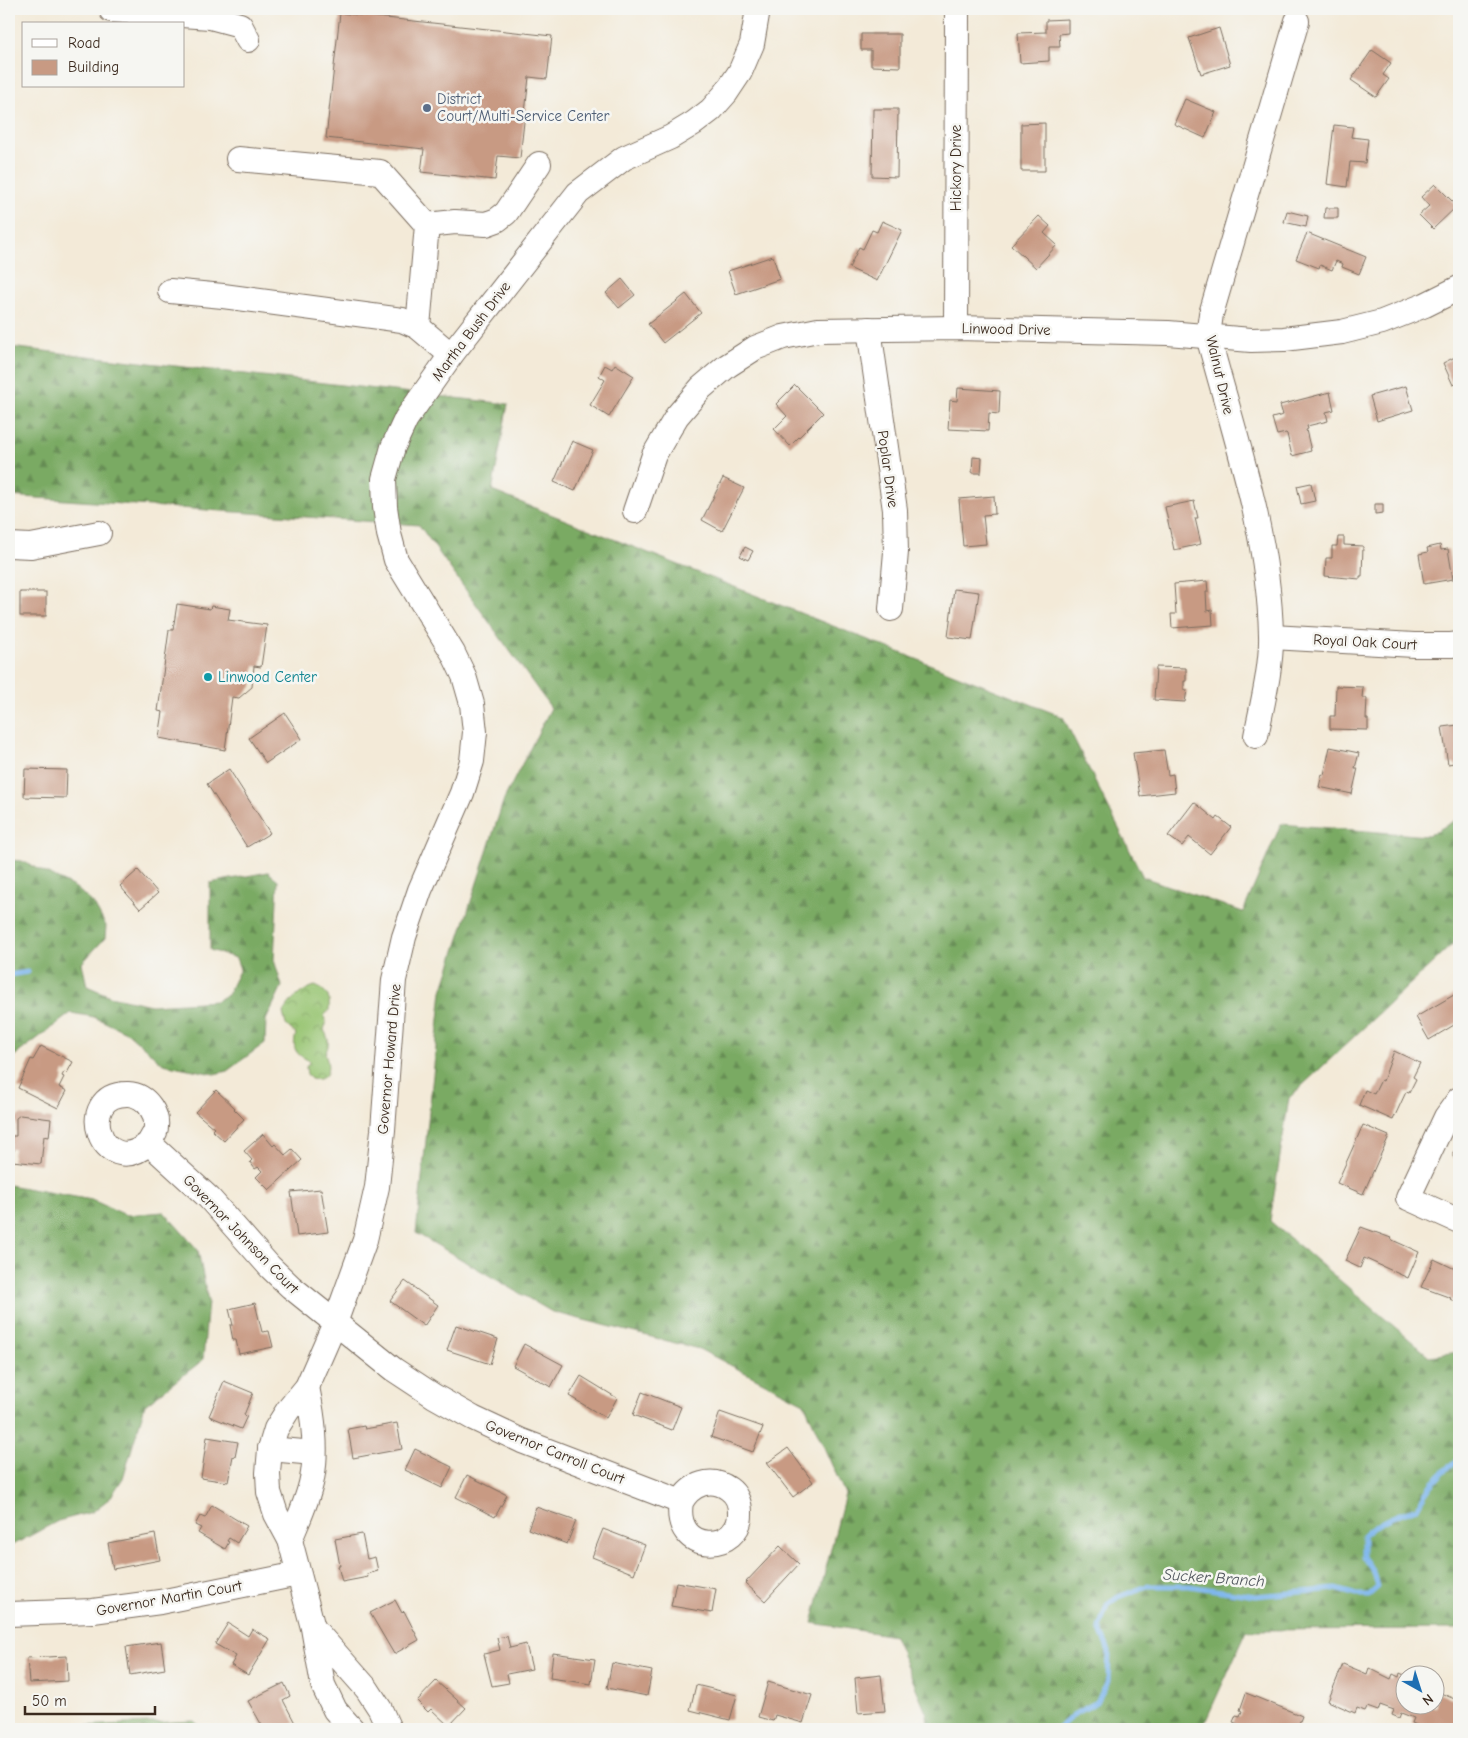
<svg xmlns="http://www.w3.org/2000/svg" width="1468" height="1738" font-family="'Comic Neue',sans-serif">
  <defs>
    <pattern id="forest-firs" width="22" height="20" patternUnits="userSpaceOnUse" patternTransform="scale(1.25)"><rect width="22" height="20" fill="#7aaa64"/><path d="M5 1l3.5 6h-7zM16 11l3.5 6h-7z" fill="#658b52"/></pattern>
    <pattern id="park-crowns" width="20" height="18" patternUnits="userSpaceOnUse" patternTransform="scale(1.25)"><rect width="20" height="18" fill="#98c572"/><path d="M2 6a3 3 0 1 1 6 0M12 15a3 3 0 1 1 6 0" fill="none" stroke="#7da05d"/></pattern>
  </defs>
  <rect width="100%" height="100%" fill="#f6f6f2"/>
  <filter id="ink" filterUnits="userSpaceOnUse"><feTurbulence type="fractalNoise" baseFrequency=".02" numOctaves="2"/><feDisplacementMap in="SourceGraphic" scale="10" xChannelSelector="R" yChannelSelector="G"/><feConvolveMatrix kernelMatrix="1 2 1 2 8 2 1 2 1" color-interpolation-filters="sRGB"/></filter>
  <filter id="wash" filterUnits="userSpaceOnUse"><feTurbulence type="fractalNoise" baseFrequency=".0096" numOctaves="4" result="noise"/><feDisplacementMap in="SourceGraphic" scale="20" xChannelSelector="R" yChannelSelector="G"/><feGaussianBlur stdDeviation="1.12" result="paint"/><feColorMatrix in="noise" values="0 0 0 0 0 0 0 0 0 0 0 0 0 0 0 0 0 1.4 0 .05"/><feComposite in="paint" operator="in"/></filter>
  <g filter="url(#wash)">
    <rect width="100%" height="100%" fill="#f3ead8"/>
    <g fill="url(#forest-firs)" stroke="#5a6a41">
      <path d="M 9,347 L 508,404 L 492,491 L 1063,717 L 1143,877 L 1243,912 L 1281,824 L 1428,836 L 1459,818 L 1459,938 L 1289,1098 L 1270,1221 L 1429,1356 L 1459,1352 L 1459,1629 L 1247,1630 L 1202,1729 L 928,1729 L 927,1714 L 894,1636 L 812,1623 L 845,1494 L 804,1403 L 699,1349 L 552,1312 L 416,1233 L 442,991 L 504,799 L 551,708 L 419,525 L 9,496 Z"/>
      <path d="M 9,860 L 22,861 L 76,888 L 94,904 L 106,926 L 105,938 L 82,963 L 87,986 L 110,996 L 151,1005 L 216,1001 L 227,995 L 240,969 L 236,958 L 210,950 L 210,883 L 268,872 L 278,880 L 274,960 L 282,986 L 266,1020 L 265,1043 L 227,1071 L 214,1074 L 163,1064 L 128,1033 L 94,1017 L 71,1013 L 9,1060 Z"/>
      <path d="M 9,1185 L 92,1200 L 126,1215 L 164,1212 L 198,1250 L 208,1301 L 203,1360 L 145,1405 L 123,1478 L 110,1498 L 92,1512 L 58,1521 L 9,1547 Z"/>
      <path d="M 194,1721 L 203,1729 L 9,1729 Z"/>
    </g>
    <path fill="url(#park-crowns)" stroke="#6a7848" d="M 315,986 C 328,991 330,997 329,1010 L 324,1016 L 326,1023 L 324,1030 C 329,1039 330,1045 325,1053 C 330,1067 330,1082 311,1079 L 307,1074 L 306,1067 L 310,1061 C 295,1054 292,1049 296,1034 L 286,1025 L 283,1013 C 288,1002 303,989 315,986 Z"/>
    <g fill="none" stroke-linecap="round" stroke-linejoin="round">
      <g stroke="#7db6ed" stroke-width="5">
        <path d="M 9,975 L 28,972"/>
        <path d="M 1058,1729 L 1073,1715 L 1097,1702 L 1108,1681 L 1109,1651 L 1099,1628 L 1107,1605 L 1118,1597 L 1147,1586 L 1189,1586 L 1255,1596 L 1335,1589 L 1357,1595 L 1369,1595 L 1378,1587 L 1374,1572 L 1363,1557 L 1363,1536 C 1378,1521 1397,1515 1417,1508 C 1428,1487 1440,1473 1459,1459"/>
      </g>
    </g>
    <g id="blocks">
      <g fill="#c89a83">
        <path d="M 340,13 L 552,36 L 547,79 L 529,77 L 520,158 L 498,156 L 495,180 L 421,172 L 424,149 L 326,138 Z"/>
        <path d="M 1068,19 L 1068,33 L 1059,34 L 1060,47 L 1049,47 L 1049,61 L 1020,63 L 1018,33 L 1046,32 L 1046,20 Z"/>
        <path d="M 1219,28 L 1230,65 L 1201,74 L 1189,38 Z"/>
        <path d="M 861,34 L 900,34 L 900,67 L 871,66 L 871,50 L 861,50 Z"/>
        <path d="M 1372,50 L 1391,63 L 1383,75 L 1389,79 L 1376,97 L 1351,80 Z"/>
        <path d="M 1185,99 L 1216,112 L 1205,138 L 1174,124 Z"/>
        <path d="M 873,109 L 898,109 L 897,177 L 872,176 Z"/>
        <path d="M 1045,123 L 1045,171 L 1021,171 L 1021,124 Z"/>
        <path d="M 1334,125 L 1353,127 L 1351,137 L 1368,139 L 1365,163 L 1350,162 L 1347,187 L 1327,184 Z"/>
        <path d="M 1435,184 L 1457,206 L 1433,229 L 1419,215 L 1429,206 L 1421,197 Z"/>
        <path d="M 1325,208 L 1338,208 L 1338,218 L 1324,218 Z"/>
        <path d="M 1287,211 L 1308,216 L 1306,227 L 1284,222 Z"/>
        <path d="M 1039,216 L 1050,226 L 1044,233 L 1057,245 L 1036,268 L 1011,245 Z"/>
        <path d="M 882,221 L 902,230 L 877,281 L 849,268 L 859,247 L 863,249 L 872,230 L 877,232 Z"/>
        <path d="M 1307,233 L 1366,257 L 1359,274 L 1342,267 L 1343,264 L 1336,261 L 1332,270 L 1320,265 L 1319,268 L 1296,259 Z"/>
        <path d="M 773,256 L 780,279 L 736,294 L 728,271 Z"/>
        <path d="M 622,279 L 635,295 L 619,308 L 606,293 Z"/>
        <path d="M 686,294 L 701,313 L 663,343 L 648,324 Z"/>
        <path d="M 1459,355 L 1459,383 L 1453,385 L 1443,363 Z"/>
        <path d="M 615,364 L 634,376 L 609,417 L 590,405 L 605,380 L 599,376 L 605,365 L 612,369 Z"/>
        <path d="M 795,385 L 823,413 L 790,446 L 774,429 L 787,416 L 776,404 Z"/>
        <path d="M 1406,386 L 1413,410 L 1377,421 L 1370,396 Z"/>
        <path d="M 958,388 L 1000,391 L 999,414 L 989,413 L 988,431 L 948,429 L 950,400 L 957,401 Z"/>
        <path d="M 1330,392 L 1334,410 L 1326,412 L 1328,421 L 1307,426 L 1308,429 L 1306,430 L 1311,451 L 1292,456 L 1287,434 L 1286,433 L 1277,435 L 1272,418 L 1283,415 L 1280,405 Z"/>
        <path d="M 572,441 L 593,450 L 575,491 L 554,482 Z"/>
        <path d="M 973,457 L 982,458 L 981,473 L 972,473 Z"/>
        <path d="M 723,478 L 744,488 L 722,531 L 702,520 Z"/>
        <path d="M 1311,483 L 1315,501 L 1301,504 L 1297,486 Z"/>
        <path d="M 994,496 L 995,514 L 983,515 L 986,544 L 963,546 L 959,499 Z"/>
        <path d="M 1194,501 L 1198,518 L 1195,518 L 1201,544 L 1174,550 L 1165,507 Z"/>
        <path d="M 1375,504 L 1383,504 L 1383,513 L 1375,514 Z"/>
        <path d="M 1338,537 L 1344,537 L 1344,545 L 1363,546 L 1362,576 L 1360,576 L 1360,579 L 1325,576 L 1326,558 L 1332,558 L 1332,546 L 1337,546 Z"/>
        <path d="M 1440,545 L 1441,550 L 1448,549 L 1453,579 L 1424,584 L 1419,554 L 1428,552 L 1427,548 Z"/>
        <path d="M 745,547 L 753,551 L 748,560 L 740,556 Z"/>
        <path d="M 1207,581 L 1208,592 L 1206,592 L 1207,611 L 1212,610 L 1213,625 L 1172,628 L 1171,614 L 1176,614 L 1174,584 Z"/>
        <path d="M 954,589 L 979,592 L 972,640 L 948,637 Z"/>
        <rect x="20" y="592" width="26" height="24"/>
        <path d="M 177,604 L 210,609 L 211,606 L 230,609 L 228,620 L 267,625 L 261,667 L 254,666 L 252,687 L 239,698 L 232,697 L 225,750 L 159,738 L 163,712 L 158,711 L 169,630 L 173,630 Z"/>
        <path d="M 1156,667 L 1186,668 L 1186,681 L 1184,681 L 1184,690 L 1187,690 L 1185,702 L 1154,700 Z"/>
        <path d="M 1336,686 L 1363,687 L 1362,698 L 1367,698 L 1366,719 L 1368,719 L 1368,730 L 1330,729 L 1330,716 L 1335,716 Z"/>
        <path d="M 285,713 L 302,739 L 266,763 L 249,738 Z"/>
        <path d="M 1458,725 L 1459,732 L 1459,768 L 1458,768 L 1454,763 L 1448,764 L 1442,727 Z"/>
        <path d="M 1330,747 L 1359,753 L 1355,768 L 1358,768 L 1352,794 L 1319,787 L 1322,774 L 1324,775 Z"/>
        <path d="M 1164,750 L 1168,775 L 1173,774 L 1175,792 L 1140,796 L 1133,753 Z"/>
        <path d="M 25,769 L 67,770 L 66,798 L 24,797 Z"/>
        <path d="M 229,769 L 270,833 L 247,847 L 207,784 Z"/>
        <path d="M 1194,802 L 1216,820 L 1218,817 L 1231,827 L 1210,854 L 1189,837 L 1182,846 L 1168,836 Z"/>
        <path d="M 138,870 L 158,893 L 140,909 L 120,886 Z"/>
        <path d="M 1459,992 L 1459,1022 L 1429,1040 L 1416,1017 Z"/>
        <path d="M 41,1046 L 73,1062 L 67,1073 L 64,1072 L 62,1076 L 64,1077 L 59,1087 L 67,1091 L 58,1108 L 18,1088 L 31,1059 L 33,1060 Z"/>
        <path d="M 1394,1051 L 1420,1063 L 1413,1077 L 1416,1079 L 1409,1093 L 1406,1092 L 1393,1120 L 1359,1105 L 1365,1090 L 1374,1094 L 1381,1080 L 1383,1081 Z"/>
        <path d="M 216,1090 L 235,1108 L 234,1109 L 244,1119 L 224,1141 L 212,1130 L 214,1128 L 195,1112 Z"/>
        <path d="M 20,1115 L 51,1119 L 49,1137 L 44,1136 L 41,1164 L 12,1161 L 14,1149 L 10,1149 L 12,1136 L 16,1136 L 16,1118 Z"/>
        <path d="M 1363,1125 L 1389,1136 L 1363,1194 L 1337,1183 Z"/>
        <path d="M 263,1134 L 273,1146 L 275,1144 L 285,1155 L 292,1149 L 302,1160 L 269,1190 L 256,1177 L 262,1171 L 258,1167 L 255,1169 L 250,1162 L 252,1160 L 244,1151 Z"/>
        <path d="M 1457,1149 L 1459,1149 L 1459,1161 L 1456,1161 L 1453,1157 L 1453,1152 Z"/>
        <path d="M 321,1189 L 328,1232 L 297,1236 L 291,1192 Z"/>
        <path d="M 1361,1227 L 1391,1238 L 1390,1239 L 1419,1252 L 1408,1278 L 1364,1258 L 1360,1268 L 1345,1261 Z"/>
        <path d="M 1434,1259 L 1455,1269 L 1454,1270 L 1459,1272 L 1459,1304 L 1450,1299 L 1451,1298 L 1421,1287 Z"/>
        <path d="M 405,1281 L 438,1305 L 424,1326 L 390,1301 Z"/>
        <path d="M 255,1303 L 262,1332 L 269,1331 L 273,1347 L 239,1354 L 236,1340 L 233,1340 L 230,1325 L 233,1325 L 229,1309 Z"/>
        <path d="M 456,1325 L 498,1339 L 490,1364 L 447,1350 Z"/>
        <path d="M 524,1344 L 563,1365 L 551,1387 L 513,1366 Z"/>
        <path d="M 581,1376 L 617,1398 L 606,1418 L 569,1396 Z"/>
        <path d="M 224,1381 L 253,1393 L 244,1415 L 247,1416 L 241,1429 L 209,1416 Z"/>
        <path d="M 642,1392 L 681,1407 L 672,1430 L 633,1415 Z"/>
        <path d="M 720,1412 L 763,1427 L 753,1452 L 711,1437 Z"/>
        <path d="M 397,1423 L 402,1449 L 353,1458 L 348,1429 L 364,1426 L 365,1429 Z"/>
        <path d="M 207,1437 L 238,1442 L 235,1457 L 233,1456 L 228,1482 L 201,1478 Z"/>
        <path d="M 788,1448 L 813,1482 L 793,1497 L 767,1463 Z"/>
        <path d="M 415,1449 L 452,1467 L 442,1488 L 405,1470 Z"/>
        <path d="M 467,1475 L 507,1495 L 495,1517 L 456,1497 Z"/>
        <path d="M 212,1505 L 247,1526 L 237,1543 L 229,1538 L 227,1541 L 229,1542 L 225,1549 L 198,1533 L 201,1528 L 195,1525 L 200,1516 L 205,1518 Z"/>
        <path d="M 536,1507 L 576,1521 L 567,1544 L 528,1529 Z"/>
        <path d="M 603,1529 L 645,1545 L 634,1574 L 592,1557 Z"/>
        <path d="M 155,1534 L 160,1560 L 113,1569 L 108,1543 Z"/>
        <path d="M 362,1534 L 367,1559 L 375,1557 L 378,1571 L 367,1574 L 368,1577 L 342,1582 L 338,1566 L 340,1566 L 335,1539 Z"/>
        <path d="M 780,1546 L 799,1564 L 765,1601 L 745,1583 Z"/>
        <path d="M 676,1582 L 716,1589 L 712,1613 L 671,1606 Z"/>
        <path d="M 395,1600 L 402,1613 L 404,1611 L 419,1640 L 394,1654 L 370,1613 Z"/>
        <path d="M 228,1623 L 248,1636 L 252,1629 L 270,1639 L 248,1675 L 231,1665 L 236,1656 L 215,1644 Z"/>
        <path d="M 507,1636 L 510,1648 L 526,1644 L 532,1669 L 507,1674 L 509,1683 L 492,1686 L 484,1654 L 500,1650 L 497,1638 Z"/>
        <path d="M 161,1642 L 165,1669 L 130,1675 L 126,1647 Z"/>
        <path d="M 553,1653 L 595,1659 L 591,1684 L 550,1678 Z"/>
        <path d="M 67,1656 L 68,1681 L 29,1683 L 27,1658 Z"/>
        <path d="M 612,1663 L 652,1671 L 647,1696 L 607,1688 Z"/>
        <path d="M 1343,1664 L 1367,1674 L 1369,1668 L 1391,1679 L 1393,1674 L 1399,1677 L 1400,1673 L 1406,1676 L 1406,1706 L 1436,1706 L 1436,1691 L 1459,1701 L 1459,1729 L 1426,1729 L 1412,1723 L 1414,1718 L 1401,1713 L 1399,1718 L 1392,1715 L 1394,1710 L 1380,1705 L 1378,1711 L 1367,1707 L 1365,1711 L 1357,1708 L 1355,1713 L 1328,1701 Z"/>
        <path d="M 881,1675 L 885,1711 L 858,1713 L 855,1678 Z"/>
        <path d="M 436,1681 L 466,1708 L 449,1726 L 431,1709 L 428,1712 L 417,1701 Z"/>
        <path d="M 768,1682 L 812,1695 L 803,1723 L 775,1715 L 773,1721 L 758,1717 Z"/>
        <path d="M 284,1683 L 290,1696 L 283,1700 L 295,1723 L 282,1729 L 264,1729 L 248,1701 Z"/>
        <path d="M 696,1685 L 737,1695 L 730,1720 L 690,1710 Z"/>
        <path d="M 1246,1693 L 1302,1716 L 1297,1729 L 1241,1729 L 1241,1728 L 1237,1726 L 1238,1724 L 1233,1722 L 1236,1715 L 1240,1716 L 1242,1711 L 1240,1710 Z"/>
      </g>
    </g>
  </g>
  <g filter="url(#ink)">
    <use href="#blocks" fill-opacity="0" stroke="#7b6d5f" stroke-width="1"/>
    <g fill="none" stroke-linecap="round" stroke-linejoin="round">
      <g stroke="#7b6d5f" stroke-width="26">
        <g id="minor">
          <path d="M 111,10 L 210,17 L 240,25 L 248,40"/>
          <path d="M 238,159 L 380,172 L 427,225"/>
          <path d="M 170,291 L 223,296 L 402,320 L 418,327 L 451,355"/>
          <path d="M 418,327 L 427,225 L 455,222 L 486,224 L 497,220 L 506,213 L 539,164"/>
          <path d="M 956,328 L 957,9"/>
          <path d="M 869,329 L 895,510 L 896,552 L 891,609"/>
          <path d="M 635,511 L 654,455 L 677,416 L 701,388 L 727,366 L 755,348 L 783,337 L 818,330 L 956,328 L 1168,333 L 1251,340 L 1284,339 L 1342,332 L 1382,322 L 1425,305 L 1459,288"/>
          <path d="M 9,545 L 31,546 L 99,533"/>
          <path d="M 1272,637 L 1414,645 L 1451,645 L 1459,644"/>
          <path d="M 1256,736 C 1262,706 1272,665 1271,635 C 1269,533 1234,434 1208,336 L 1211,314 L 1297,21"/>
          <path d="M 1459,1099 L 1446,1117 L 1408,1198 L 1459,1221"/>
          <path d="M 149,1143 C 101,1184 73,1093 128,1094 C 147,1095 160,1115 155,1132 C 153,1136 151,1139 149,1143 L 209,1198 L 270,1267 L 291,1287 L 393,1369 L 434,1396 L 473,1418 L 522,1441 L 681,1502 C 691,1484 711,1476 729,1489 C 736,1494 740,1503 740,1512 C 742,1553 672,1556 681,1502"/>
          <path d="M 270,1449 L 314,1453"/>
          <path d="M 290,1540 C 298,1520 308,1500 312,1479 C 318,1449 313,1416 307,1387"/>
          <path d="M 9,1614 L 93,1611 L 160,1602 L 298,1574"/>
          <path d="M 314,1629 L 367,1689 L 380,1709 L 389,1729"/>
          <path d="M 352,1729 L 335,1710 L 323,1685 L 313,1628 L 290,1540 L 276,1514 L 269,1492 L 268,1473 L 270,1449 L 276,1429 L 288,1410 L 307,1387 L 335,1323 L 365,1240 L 377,1187 L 383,1130 L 394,980 L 404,937 L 420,890 L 462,793 L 472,761 L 475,732 L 472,704 L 464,676 L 453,653 L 396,560 L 389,534 L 385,507 L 384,479 L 393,447 L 406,419 L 451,355 L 578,193 L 624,158 L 671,137 L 694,123 L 711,110 L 726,93 L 740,72 L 752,44 L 758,9"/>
        </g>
      </g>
      <use href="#minor" stroke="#fff" stroke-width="24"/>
    </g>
  </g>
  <circle fill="#5c6f8a" stroke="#f6f6f2" stroke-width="2" cx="427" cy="108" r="5"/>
  <circle fill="#0f9aa8" stroke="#f6f6f2" stroke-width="2" cx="208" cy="677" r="5"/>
  <g text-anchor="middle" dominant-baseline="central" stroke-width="5" stroke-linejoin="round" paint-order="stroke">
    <g font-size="15" fill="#4e5e75" stroke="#f6f6f2" text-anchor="start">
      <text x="437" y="99">District<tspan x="437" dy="17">Court/Multi-Service Center</tspan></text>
    </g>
    <g font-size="15" fill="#3b2a1e" stroke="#f6f6f2">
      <text transform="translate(956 168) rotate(-90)">Hickory Drive</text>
      <text transform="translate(1006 329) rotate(1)">Linwood Drive</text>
      <text transform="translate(471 331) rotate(-53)">Martha Bush Drive</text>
      <text transform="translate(1220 375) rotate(77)">Walnut Drive</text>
      <text transform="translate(888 469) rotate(82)">Poplar Drive</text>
      <text transform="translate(1365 642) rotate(3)">Royal Oak Court</text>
      <text transform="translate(389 1059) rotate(-85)">Governor Howard Drive</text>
      <text transform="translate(241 1234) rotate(46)">Governor Johnson Court</text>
      <text transform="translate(555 1452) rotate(22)">Governor Carroll Court</text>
      <text transform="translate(169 1598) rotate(-10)">Governor Martin Court</text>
    </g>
    <g font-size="15" fill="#0d838f" stroke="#f6f6f2" text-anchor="start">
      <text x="218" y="677">Linwood Center</text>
    </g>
    <g font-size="16" font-style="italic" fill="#4f545c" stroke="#f6f6f2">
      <text transform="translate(1214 1578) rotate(4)">Sucker Branch</text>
    </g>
  </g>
  <rect width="1468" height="1738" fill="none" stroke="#f6f6f2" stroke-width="30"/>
  <rect x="22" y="22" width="162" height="65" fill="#f6f6f2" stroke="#aba49d"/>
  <rect x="32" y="39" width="25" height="8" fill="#ffffff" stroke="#aba49d"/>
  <text x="68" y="48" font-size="15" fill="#3b2a1e">Road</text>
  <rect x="32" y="60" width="25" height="15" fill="#c89a83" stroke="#aba49d"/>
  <text x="68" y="72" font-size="15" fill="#3b2a1e">Building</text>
  <g transform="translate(1420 1690) rotate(141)"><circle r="24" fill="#f6f6f2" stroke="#aba49d"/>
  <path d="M0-4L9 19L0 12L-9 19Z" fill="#1f6fb2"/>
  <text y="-8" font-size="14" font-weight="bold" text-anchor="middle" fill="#3b2a1e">N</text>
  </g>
  <path d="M25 1706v8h130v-8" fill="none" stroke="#3b2a1e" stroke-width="2.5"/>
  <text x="32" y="1706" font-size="15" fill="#3b2a1e" stroke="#f6f6f2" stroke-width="4" paint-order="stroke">50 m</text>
</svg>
